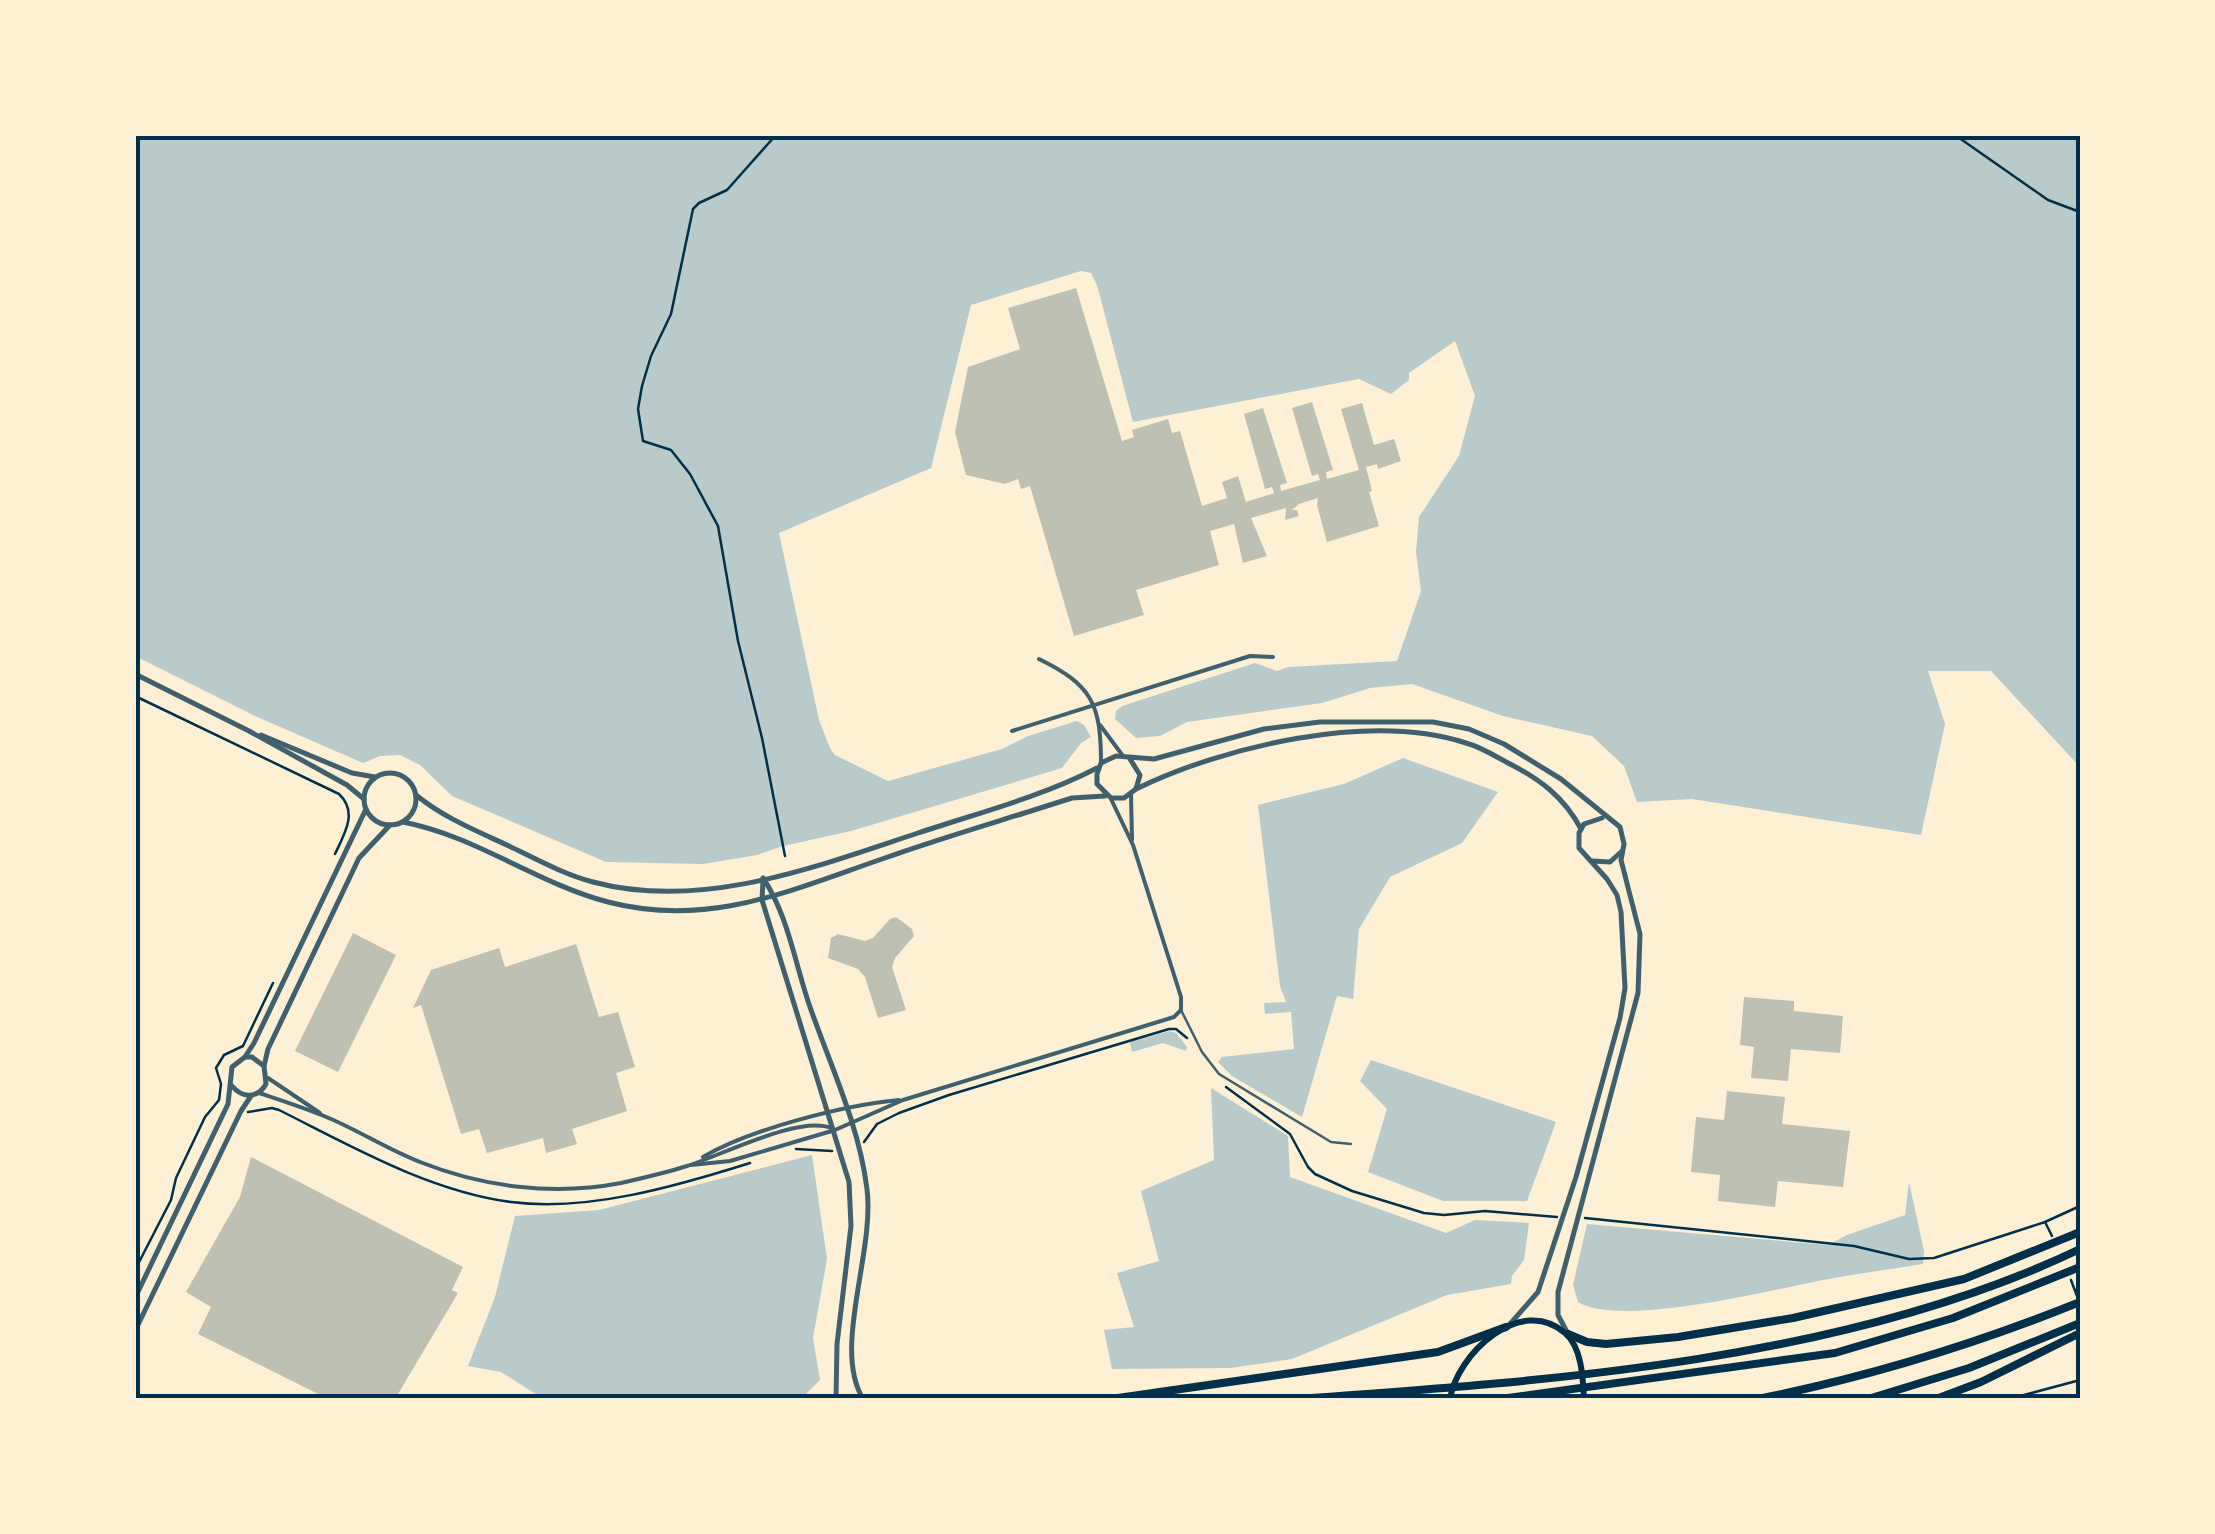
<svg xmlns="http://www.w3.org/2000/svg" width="2215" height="1534" font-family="'Titillium Web',sans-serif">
  <rect width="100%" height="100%" fill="#fdf0d5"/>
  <g fill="#b9caca">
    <path d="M 135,135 L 2080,135 L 2080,767 L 1991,671 L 1928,671 L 1945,724 L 1921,835 L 1692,799 L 1637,802 L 1624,766 L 1592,736 L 1503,716 L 1412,684 L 1370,688 L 1322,703 L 1187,722 L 1160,736 L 1136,738 L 1115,719 L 1116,711 L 1122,706 L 1255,663 L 1277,671 L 1288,667 L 1397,661 L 1421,591 L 1416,552 L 1419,517 L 1459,456 L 1475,396 L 1455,341 L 1409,373 L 1409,380 L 1391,394 L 1359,379 L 1133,422 L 1097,285 L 1091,273 L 1081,271 L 971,305 L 931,468 L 779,533 L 819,720 L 830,748 L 835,755 L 888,781 L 1002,749 L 1028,736 L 1077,721 L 1084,725 L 1091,737 L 1081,743 L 1062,768 L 851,831 L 783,846 L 757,855 L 703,864 L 606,862 L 452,796 L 420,765 L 400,755 L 380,756 L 363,763 L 255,716 L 135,656 Z"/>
    <path d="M 1403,758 L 1498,792 L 1462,843 L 1390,877 L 1359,929 L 1353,999 L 1337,996 L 1302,1117 L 1232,1076 L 1218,1062 L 1222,1057 L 1294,1049 L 1291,1012 L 1265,1014 L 1264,1003 L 1286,1002 L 1280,986 L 1258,805 L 1344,784 Z"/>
    <path d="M 1170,1031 L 1176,1033 L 1187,1047 L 1186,1051 L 1163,1043 L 1132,1052 L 1130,1042 Z"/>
    <path d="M 1371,1060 L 1556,1122 L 1527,1201 L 1443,1201 L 1368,1172 L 1387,1109 L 1360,1081 Z"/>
    <path d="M 1211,1088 L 1288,1136 L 1290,1177 L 1446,1233 L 1475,1220 L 1529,1223 L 1524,1260 L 1512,1276 L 1511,1284 L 1447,1295 L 1292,1359 L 1230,1368 L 1112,1369 L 1104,1330 L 1134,1327 L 1117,1273 L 1159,1261 L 1141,1191 L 1214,1160 Z"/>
    <path d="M 812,1155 L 827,1259 L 813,1338 L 820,1380 L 801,1399 L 544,1399 L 501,1372 L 468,1366 L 495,1297 L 515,1216 L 599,1210 Z"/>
    <path d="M 1909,1182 L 1924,1251 L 1923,1264 C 1890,1269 1856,1274 1823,1280 C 1772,1290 1621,1328 1578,1302 L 1573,1285 L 1587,1224 L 1828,1245 L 1847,1235 L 1905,1215 Z"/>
  </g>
  <g fill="#bec0b2">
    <path d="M 1076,288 L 1122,441 L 1134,437 L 1132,430 L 1168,419 L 1172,433 L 1180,431 L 1202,506 L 1227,498 L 1222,482 L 1238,476 L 1246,502 L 1274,493 L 1272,487 L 1265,489 L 1244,414 L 1263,408 L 1287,483 L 1280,485 L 1281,491 L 1320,480 L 1318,474 L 1312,476 L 1292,408 L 1312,402 L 1333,470 L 1326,472 L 1327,479 L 1359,470 L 1341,409 L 1362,403 L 1374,445 L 1394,439 L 1401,461 L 1378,469 L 1377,464 L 1366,467 L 1372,491 L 1369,492 L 1379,526 L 1327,542 L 1317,505 L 1318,498 L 1299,504 L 1292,510 L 1297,510 L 1299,516 L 1285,520 L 1286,508 L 1251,518 L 1267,556 L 1243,563 L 1234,524 L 1210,531 L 1219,565 L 1136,590 L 1144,615 L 1074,636 L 1030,486 L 1021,489 L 1018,479 L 1005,484 L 966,475 L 955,432 L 968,367 L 1020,349 L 1008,308 Z"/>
    <path d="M 896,917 L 912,929 L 914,936 L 895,958 L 892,967 L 906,1010 L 878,1018 L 865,977 L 858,969 L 828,958 L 831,938 L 838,934 L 865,941 L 873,938 L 890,919 Z"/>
    <path d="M 353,933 L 396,955 L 338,1072 L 295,1051 Z"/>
    <path d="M 576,944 L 599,1017 L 618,1012 L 635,1067 L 616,1073 L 627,1111 L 572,1129 L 577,1144 L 546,1153 L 543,1138 L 487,1153 L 479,1129 L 461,1134 L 421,1005 L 413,1008 L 431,970 L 499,948 L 505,967 Z"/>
    <path d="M 1744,997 L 1794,1001 L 1794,1011 L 1843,1016 L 1840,1053 L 1791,1049 L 1788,1081 L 1751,1078 L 1754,1047 L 1740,1045 Z"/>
    <path d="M 1727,1091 L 1785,1097 L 1782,1124 L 1850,1131 L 1843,1187 L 1778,1181 L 1775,1207 L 1718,1201 L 1720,1175 L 1691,1172 L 1696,1117 L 1724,1120 Z"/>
    <path d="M 251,1157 L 463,1267 L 452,1290 L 458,1293 L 395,1399 L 328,1399 L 198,1334 L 211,1307 L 186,1292 L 240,1197 Z"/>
  </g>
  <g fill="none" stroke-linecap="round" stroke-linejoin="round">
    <g stroke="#003049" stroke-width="2.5">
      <path d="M 776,135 L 727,190 L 699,203 L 693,209 L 671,314 L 651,356 L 642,386 L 638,409 L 643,441 L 671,450 L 690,474 L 718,526 L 738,641 L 762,738 L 785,856"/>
      <path d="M 1955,135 L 2048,200 L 2080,212"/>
      <path d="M 135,696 L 339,794 C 358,812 345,833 335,854"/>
      <path d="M 1226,1087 L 1290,1134 L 1308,1167 L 1315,1174 L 1352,1191 L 1424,1213 L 1444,1215 L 1485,1211 L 1557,1217"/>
      <path d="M 248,1112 L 272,1108 L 279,1110 C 353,1147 429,1191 511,1202 C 588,1212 677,1186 750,1163"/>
      <path d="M 864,1142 L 877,1124 L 899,1113 L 949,1095 L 1169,1029 L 1176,1029 L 1187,1038"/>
      <path d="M 796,1149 L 832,1151"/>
      <path d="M 1585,1218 L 1854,1246 L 1909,1259 L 1934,1258 L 2045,1222 L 2080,1206"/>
      <path d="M 2045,1222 L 2052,1236"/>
      <path d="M 135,1270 L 171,1200 L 176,1178 L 205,1117 L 219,1100 L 221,1084 L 216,1068 L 224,1055 L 243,1046 L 273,983"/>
      <path d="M 2071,1280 L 2077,1296"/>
      <path d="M 2009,1399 L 2080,1380"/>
    </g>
    <path stroke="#3f606c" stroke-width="2.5" d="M 1182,1012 L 1202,1052 L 1219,1074 L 1331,1142 L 1351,1144"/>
    <g stroke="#3f606c" stroke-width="4">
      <path d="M 1039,659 C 1092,685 1101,704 1101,763"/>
      <path d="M 1100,725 L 1123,756"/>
      <path d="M 1012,731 L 1250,656 L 1273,657"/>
      <path d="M 1131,795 L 1132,840"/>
      <path d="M 268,1078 L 320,1113"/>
      <path d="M 259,1093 C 283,1101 308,1109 331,1119 C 361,1132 389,1150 420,1162 C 483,1187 553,1196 621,1183 C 643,1178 665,1173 687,1166 C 720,1156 799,1115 831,1128"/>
      <path d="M 703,1157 C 750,1129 845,1105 899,1100"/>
      <path d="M 691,1165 L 730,1161 L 835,1130 L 903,1100 L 1174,1017 L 1181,1010 L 1181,997 L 1133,845 L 1111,799"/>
    </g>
    <g stroke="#3f606c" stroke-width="5">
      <path d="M 135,674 L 249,731 L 347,785 L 364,799"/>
      <path d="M 261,735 L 352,773 L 375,777"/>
      <path d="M 1130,759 L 1140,775 L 1136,789 L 1124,798 L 1111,798 L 1097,784 L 1097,774 L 1101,763 L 1116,756 L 1154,759 L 1264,729 L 1320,722 L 1433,722 L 1469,729 L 1504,744 L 1561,779 L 1620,827 L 1624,844 L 1621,860 L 1640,934 L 1638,993 L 1558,1292 L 1558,1315 L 1568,1334"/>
      <circle cx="390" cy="799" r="26"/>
      <path d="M 1136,789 C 1224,746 1370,712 1466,743 C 1481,747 1495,756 1508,763 C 1540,779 1564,797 1581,829"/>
      <path d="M 416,795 C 444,818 477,831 509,846 C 536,859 563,874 593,882 C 702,911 815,867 918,833 C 978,813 1041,797 1097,768"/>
      <path d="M 403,822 C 476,836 536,883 608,902 C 708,928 789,891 882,859 C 932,841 983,826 1034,810 L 1072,798 L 1105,796"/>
      <path d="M 1592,861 L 1610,862 L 1621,852"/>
      <path d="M 763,878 C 788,915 795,964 810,1007 C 831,1067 859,1125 867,1189 C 875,1253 832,1348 863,1399"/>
      <path d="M 763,881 L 762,900 L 849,1182 L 851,1226 L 837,1344 L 836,1399"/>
      <path d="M 264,1066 L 268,1049 L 359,858 L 390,825"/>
      <path d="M 232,1086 C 243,1099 258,1098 266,1084 L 264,1066 L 252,1057 L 245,1057"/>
      <path d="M 135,1298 L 228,1104 L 232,1067 L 245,1057 L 254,1043 L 366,809"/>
      <path d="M 1510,1324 L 1538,1292 L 1576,1177 L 1620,1018 L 1625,988 L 1621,912 L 1617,895 L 1607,879 L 1579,848 L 1579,833 L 1584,824 L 1602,818"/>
      <path d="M 135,1331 L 241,1111 L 251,1096"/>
    </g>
    <path stroke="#003049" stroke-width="6" d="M 1450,1399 C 1457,1354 1521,1294 1565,1333 C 1582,1347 1583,1379 1584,1399"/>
    <g stroke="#003049" stroke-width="8">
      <path d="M 1568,1334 L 1587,1342 L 1606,1344 L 1678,1337 L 1793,1318 L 1964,1279 L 2080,1232"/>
      <path d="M 1111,1399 L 1438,1352 L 1506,1327"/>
      <path d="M 1299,1399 C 1553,1381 1849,1360 2080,1249"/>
      <path d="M 1500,1399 L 1835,1353 L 1953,1318 L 2080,1267"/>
      <path d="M 1758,1399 C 1868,1377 1976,1344 2080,1302"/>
      <path d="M 1868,1399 L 1969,1368 L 2080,1323"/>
      <path d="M 1936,1399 L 1981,1382 L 2080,1333"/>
    </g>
  </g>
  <rect width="2215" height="1534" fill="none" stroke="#fdf0d5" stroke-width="275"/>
  <rect x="138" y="138" width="1940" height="1258" fill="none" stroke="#003049" stroke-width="4"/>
</svg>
